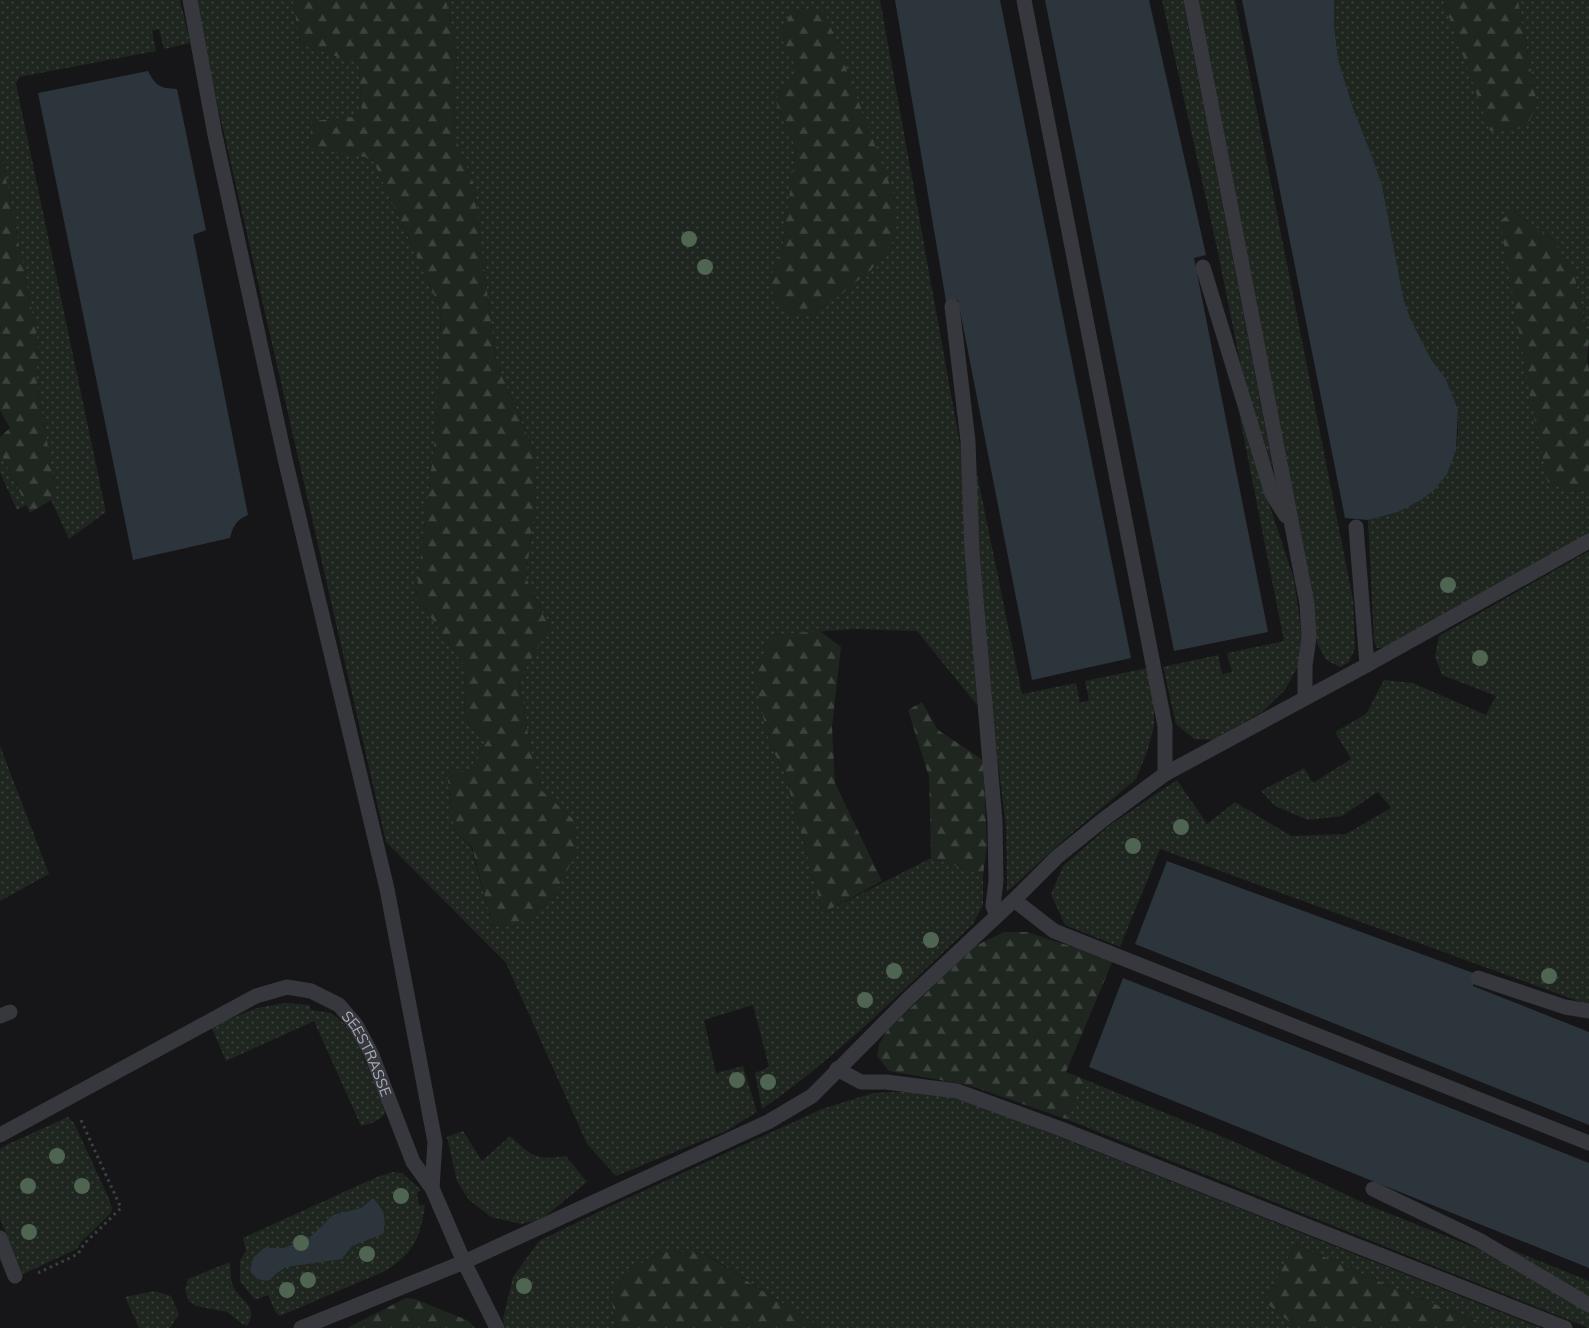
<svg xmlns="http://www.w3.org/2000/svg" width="1589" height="1328" font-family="Mulish,sans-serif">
  <defs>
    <pattern id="grass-dots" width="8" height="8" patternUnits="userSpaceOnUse" patternTransform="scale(1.25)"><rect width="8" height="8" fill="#1e261f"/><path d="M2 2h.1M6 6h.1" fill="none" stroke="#3c433d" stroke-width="1.8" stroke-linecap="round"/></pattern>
    <pattern id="forest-firs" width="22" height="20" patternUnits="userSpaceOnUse" patternTransform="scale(1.25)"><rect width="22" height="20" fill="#1e261f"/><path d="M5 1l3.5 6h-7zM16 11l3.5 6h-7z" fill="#3c433d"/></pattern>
  </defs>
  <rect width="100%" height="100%" fill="#161618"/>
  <g fill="url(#grass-dots)" fill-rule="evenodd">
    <path d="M 0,0 L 180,0 L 190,43 L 164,49 L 159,29 L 152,31 L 156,51 L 19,77 L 16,84 L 106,512 L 69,539 L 51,500 L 55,487 L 36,377 L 38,342 L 0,148 Z"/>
    <path d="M 197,0 L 293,0 L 300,44 L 359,63 L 362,116 L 313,121 L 372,158 L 441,310 L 436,429 L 416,596 L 466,668 L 464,718 L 488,740 L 469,770 L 447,773 L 454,830 L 471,847 L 493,927 L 573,819 L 542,791 L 531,751 L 519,680 L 549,627 L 526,578 L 536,493 L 533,449 L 496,361 L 473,182 L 455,138 L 454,90 L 457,48 L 446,0 L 880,0 L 963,461 L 977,705 L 917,631 L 855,629 L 773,635 L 769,743 L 784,771 L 823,913 L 931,858 L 983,875 L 983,905 L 973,924 C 905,988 839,1056 762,1109 L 755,1073 L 769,1067 L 753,1005 L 704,1020 L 716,1073 L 743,1066 L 757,1112 L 728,1130 L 616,1176 L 587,1144 L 506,963 L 386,842 L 202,37 ZM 798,72 L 867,129 L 894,196 L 770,279 L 782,251 L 796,148 L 776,102 L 781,88 Z"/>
    <path d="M 1162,0 L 1183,0 L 1273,469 L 1245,386 L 1217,248 Z"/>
    <path d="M 1196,0 L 1235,0 L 1353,600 L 1355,648 L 1349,662 L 1340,667 L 1326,660 L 1317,643 L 1312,601 Z"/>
    <path d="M 1334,0 L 1443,0 L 1491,131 L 1537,105 L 1518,0 L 1589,0 L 1589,340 L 1573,270 L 1552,239 L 1513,211 L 1572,492 L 1589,488 L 1589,534 L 1384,648 L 1377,648 L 1374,641 L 1368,520 L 1398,512 L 1456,450 L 1458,434 L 1458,410 L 1446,379 L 1431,359 L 1410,318 L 1403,297 L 1382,185 L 1372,156 L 1353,108 L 1338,59 L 1334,24 Z"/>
    <path d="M 1239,413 L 1294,579 L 1302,637 L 1298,666 L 1285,690 L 1262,712 L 1213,740 L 1194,739 L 1176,724 L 1163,667 L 1218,655 L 1222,674 L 1232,672 L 1227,653 L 1284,641 Z"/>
    <path d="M 0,452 L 26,505 L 17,510 L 0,473 Z"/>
    <path d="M 977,474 L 1022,694 L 1076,683 L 1080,703 L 1089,700 L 1085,681 L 1147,668 L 1154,701 L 1154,726 L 1147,752 L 1136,779 L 1065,839 L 1007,892 L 1006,826 L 995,738 L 976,507 Z"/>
    <path d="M 1589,551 L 1589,1005 L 1160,849 L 1120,947 L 1065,925 L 1051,894 L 1063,866 L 1110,825 L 1177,780 L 1207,824 L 1235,802 L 1291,836 L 1346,834 L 1391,808 L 1378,792 L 1342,816 L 1308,820 L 1275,806 L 1261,791 L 1304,768 L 1313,783 L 1351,759 L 1335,732 L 1366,714 L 1384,680 L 1413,683 L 1486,715 L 1496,696 L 1442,675 L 1435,657 L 1439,636 Z"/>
    <path d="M 0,746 L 49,874 L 0,901 Z"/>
    <path d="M 285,1003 L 310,1005 L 311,1010 L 331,1013 L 346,1025 L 354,1035 L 386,1110 C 383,1121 371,1123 361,1126 L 314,1021 L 226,1061 L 211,1026 L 257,1008 Z"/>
    <path d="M 1084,1079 L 1235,1142 L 1368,1205 L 1491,1254 L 1589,1312 L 1589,1328 L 1066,1119 Z"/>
    <path d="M 925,1091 L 979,1105 L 1541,1328 L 1495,1328 L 1387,1285 L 1295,1244 L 1265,1302 L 1297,1328 L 821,1328 L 706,1254 L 664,1251 L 628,1271 L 611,1296 L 616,1328 L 505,1328 L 503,1319 L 513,1277 L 539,1241 L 615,1204 L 822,1109 L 873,1093 Z"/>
    <path d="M 68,1117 L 74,1123 L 110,1201 L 112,1208 L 111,1213 L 81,1242 L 77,1249 L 23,1274 L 0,1219 L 0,1149 L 6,1145 Z"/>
    <path d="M 463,1131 L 482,1161 L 510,1136 C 532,1156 535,1161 566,1156 L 587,1182 L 542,1219 L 521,1224 L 491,1217 L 469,1200 L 457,1181 L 447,1137 Z"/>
    <path d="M 393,1172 L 402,1173 L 421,1190 L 417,1193 L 419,1205 L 425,1205 C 421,1237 413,1254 385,1271 L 280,1316 L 276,1313 L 268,1295 L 255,1300 L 240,1281 L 240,1261 L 246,1250 L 243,1238 L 377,1177 Z"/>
    <path d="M 1505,1247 L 1589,1281 L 1589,1298 Z"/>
    <path d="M 230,1262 C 231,1270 230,1279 233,1286 C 240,1301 260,1307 247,1326 L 241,1323 L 227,1312 L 196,1306 L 189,1301 L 185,1290 L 188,1279 Z"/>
    <path d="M 154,1291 L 171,1296 L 179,1314 L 170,1328 L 139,1328 L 125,1297 Z"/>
  </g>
  <g fill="url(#forest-firs)">
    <path d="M 293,0 L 446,0 L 457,48 L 454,90 L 455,137 L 473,182 L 496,361 L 533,449 L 536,493 L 526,578 L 549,627 L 519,681 L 531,751 L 542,791 L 573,819 L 577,852 L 555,893 L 532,919 L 493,927 L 472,847 L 454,830 L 447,773 L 469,770 L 488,740 L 464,718 L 466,668 L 416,596 L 436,429 L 441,310 L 372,158 L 309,148 L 312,121 L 362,116 L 359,64 L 300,44 Z"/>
    <path d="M 1443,0 L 1518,0 L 1537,105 L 1526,128 L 1490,131 Z"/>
    <path d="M 792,11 L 825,12 L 894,196 L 895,239 L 871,270 L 816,314 L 787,314 L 774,299 L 770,278 L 782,251 L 796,148 L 776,102 L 781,88 L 798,72 L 780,35 Z"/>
    <path d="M 0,148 L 38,342 L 36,377 L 55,487 L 51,500 L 30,513 L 0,452 L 0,437 L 10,428 L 0,410 Z"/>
    <path d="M 1513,211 L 1552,239 L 1573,270 L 1589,340 L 1587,360 L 1589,370 L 1589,488 L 1572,492 L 1548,482 L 1531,401 L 1500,221 Z"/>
    <path d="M 820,631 L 841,647 L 832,727 L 835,783 L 882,881 L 823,913 L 784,771 L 769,743 L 754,674 L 772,635 Z"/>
    <path d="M 922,702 L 938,730 L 983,760 L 987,846 L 983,875 L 931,858 L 929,777 L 908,710 Z"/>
    <path d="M 1004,932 L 1027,932 L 1113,960 L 1066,1072 L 1084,1079 L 1066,1119 L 968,1085 L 889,1071 L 877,1056 L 879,1044 L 887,1031 L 975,946 Z"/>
    <path d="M 1295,1244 L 1387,1285 L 1495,1328 L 1297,1328 L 1265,1302 Z"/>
    <path d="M 664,1251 L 705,1254 L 821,1328 L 616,1328 L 611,1296 L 628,1271 Z"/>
    <path d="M 406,1298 L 415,1299 L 469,1321 L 475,1328 L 347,1328 Z"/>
  </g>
  <g fill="#2c353c">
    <path d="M 895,0 L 1000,0 L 1131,658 L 1032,680 L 958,300 L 946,301 Z"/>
    <path d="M 1045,0 L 1149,0 L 1206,255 L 1194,258 L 1268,632 L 1174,651 Z"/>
    <path d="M 1242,0 L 1334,0 L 1334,24 L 1338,59 L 1353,108 L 1372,156 L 1382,185 L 1403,297 L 1410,318 L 1431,359 L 1446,379 L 1458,410 L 1456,450 L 1447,474 L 1435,489 L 1421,500 L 1398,512 L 1368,520 L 1345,518 Z"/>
    <path d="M 148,71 C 156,86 159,88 177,89 L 206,230 L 193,235 L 248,515 C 236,520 233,526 230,538 L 133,560 L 38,93 Z"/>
    <path d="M 1167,861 L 1476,974 L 1473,986 L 1589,1032 L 1589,1125 L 1135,944 Z"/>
    <path d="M 1123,978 L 1589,1163 L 1589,1268 L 1089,1067 Z"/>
    <path d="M 373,1198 C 384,1210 387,1218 383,1234 L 352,1246 L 342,1259 L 286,1267 L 277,1273 L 270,1280 C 259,1282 255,1278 250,1270 L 253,1258 L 264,1248 L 283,1248 L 308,1239 L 333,1215 L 361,1208 Z"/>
  </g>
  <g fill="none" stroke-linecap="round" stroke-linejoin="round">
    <path stroke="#3d3f44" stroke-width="3" stroke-dasharray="2.5 4" stroke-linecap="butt" d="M 38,1273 L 78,1254 L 84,1244 L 121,1208 L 80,1118"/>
    <g stroke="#37383d" stroke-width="15">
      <path d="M 190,0 L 215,135 L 285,459 L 387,889 L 435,1142 L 432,1188"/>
      <path d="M 1024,0 L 1165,726 L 1165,774"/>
      <path d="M 1191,0 L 1307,604 L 1309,637 L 1305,666 L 1305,698"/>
      <path d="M 1203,267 L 1272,494 L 1286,516"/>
      <path d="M 952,306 L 968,441 L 972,551 L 995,822 L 996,881 L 993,906 L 997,916"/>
      <path d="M 1356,527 L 1367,665"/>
      <path d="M 1014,900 L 1054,931 L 1589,1143"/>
      <path d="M 1478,978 L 1565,1007 L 1589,1011"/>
      <path d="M 0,1016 L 10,1012"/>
      <path d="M 837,1069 L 861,1082 L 886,1082 L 957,1091 L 1061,1129 L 1565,1328"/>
      <path id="s1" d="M 0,1135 L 256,996 L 287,987 L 311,991 L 339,1005 L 356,1025 L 371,1053 L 413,1162 L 432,1188 L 464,1262 L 301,1328"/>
      <path d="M 1373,1189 L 1479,1240 L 1589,1305"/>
      <path d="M 0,1238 L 15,1276"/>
      <path d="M 497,1328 L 464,1262 L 768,1122 L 812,1096 L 908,999 L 1014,900 L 1057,857 L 1104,819 L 1165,774 L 1367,665 L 1589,541"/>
    </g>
  </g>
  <g fill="#506452">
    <circle cx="689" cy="239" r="8"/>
    <circle cx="705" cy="267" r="8"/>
    <circle cx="1448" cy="585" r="8"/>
    <circle cx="1480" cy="658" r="8"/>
    <circle cx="1181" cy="827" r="8"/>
    <circle cx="1133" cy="846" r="8"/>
    <circle cx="931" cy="940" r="8"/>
    <circle cx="894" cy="971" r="8"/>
    <circle cx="1549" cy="976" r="8"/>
    <circle cx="865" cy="1000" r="8"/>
    <circle cx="737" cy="1080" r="8"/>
    <circle cx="768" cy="1082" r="8"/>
    <circle cx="57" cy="1156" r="8"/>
    <circle cx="28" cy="1186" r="8"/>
    <circle cx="82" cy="1186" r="8"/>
    <circle cx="401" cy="1196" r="8"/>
    <circle cx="29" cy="1232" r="8"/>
    <circle cx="301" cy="1243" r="8"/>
    <circle cx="367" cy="1254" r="8"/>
    <circle cx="308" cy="1280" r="8"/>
    <circle cx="524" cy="1286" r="8"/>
    <circle cx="287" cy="1290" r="8"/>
  </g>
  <g text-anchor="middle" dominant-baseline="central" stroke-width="4.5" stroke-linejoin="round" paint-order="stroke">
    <g font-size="15" fill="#a8adb8" stroke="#111113">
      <text stroke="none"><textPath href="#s1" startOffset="436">SEESTRASSE</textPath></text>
    </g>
  </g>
</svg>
